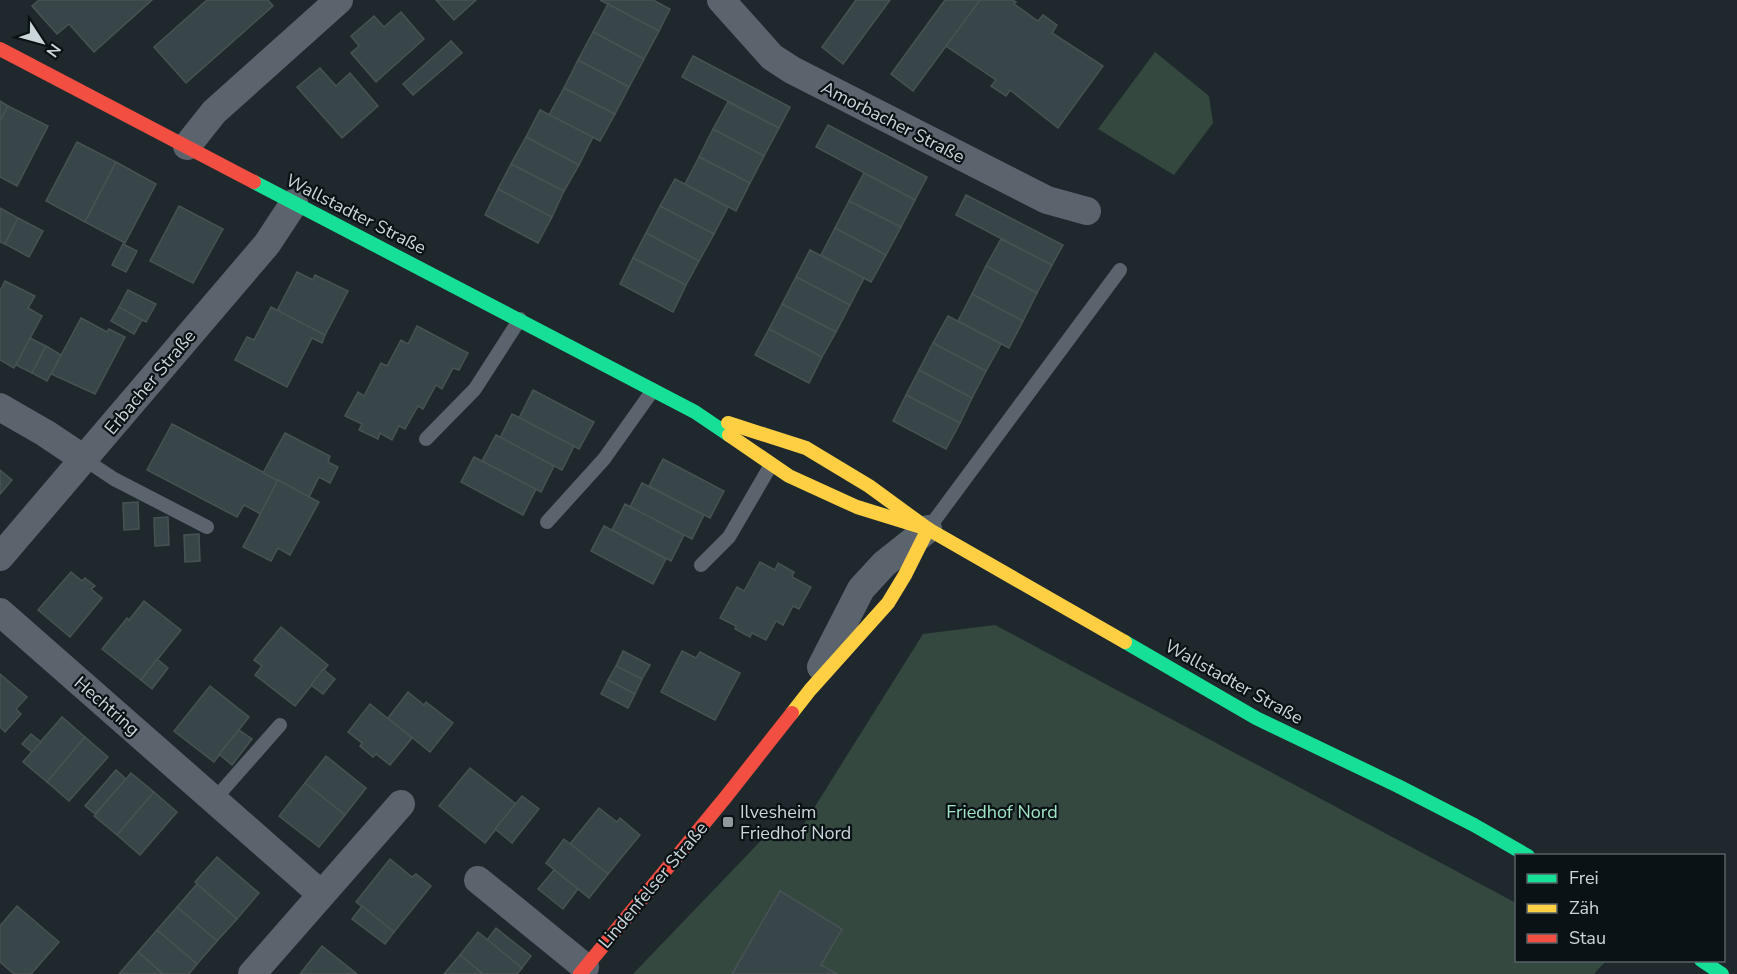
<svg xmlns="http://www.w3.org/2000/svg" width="1737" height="974" font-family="'Nunito Sans',sans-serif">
  <rect width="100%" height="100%" fill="#1f292d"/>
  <g fill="#354840">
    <path d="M 1155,52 L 1209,96 L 1213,123 L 1174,175 L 1098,129 Z"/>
    <path d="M 995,625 L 1516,903 L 1516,960 L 1606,961 L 1594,974 L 633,974 L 773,828 L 794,840 L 923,634 Z"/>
  </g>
  <g fill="#384649" stroke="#485254" stroke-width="1.5">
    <path d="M 39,0 L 152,0 L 94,52 L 69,24 L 57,34 L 32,6 Z"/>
    <path d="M 207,0 L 268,0 L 273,6 L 186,83 L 154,47 Z"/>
    <path d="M 436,0 L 476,0 L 454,20 Z"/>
    <path d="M 600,0 L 653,0 L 670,9 L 659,31 Z"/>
    <path d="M 856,0 L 890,0 L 843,64 L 822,47 Z"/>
    <path d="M 945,0 L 980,0 L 913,91 L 891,74 Z"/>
    <path d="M 980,0 L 1013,0 L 1016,2 L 1014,4 L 1038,21 L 1043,15 L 1057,25 L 1052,33 L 1103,66 L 1058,128 L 1010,90 L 1006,96 L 991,86 L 996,80 L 946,46 Z"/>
    <path d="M 608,4 L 659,31 L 644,59 L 593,32 Z"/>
    <path d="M 401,12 L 424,39 L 376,82 L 351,53 L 359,46 L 351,36 L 374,16 L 384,27 Z"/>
    <path d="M 593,32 L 644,59 L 629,87 L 578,60 Z"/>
    <path d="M 451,41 L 462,53 L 413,95 L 403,84 Z"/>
    <path d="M 693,56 L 790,107 L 779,128 L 682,77 Z"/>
    <path d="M 578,60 L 629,87 L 615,114 L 564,88 Z"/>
    <path d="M 320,68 L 336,86 L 350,73 L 378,106 L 342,138 L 297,87 Z"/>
    <path d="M 564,88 L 615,114 L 600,141 L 549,115 Z"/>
    <path d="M 0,101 L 8,106 L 0,121 Z"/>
    <path d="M 728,102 L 779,128 L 764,156 L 713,129 Z"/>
    <path d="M 8,106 L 48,126 L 17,186 L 0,177 L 0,121 Z"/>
    <path d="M 540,110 L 593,137 L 579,165 L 526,137 Z"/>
    <path d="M 828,125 L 927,177 L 915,200 L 816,147 Z"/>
    <path d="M 713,129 L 764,156 L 750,183 L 699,157 Z"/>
    <path d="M 526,137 L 579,165 L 564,191 L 511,164 Z"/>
    <path d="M 77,142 L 116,162 L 85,222 L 46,201 Z"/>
    <path d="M 699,157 L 750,183 L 736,211 L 685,184 Z"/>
    <path d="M 116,162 L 156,184 L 125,243 L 85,222 Z"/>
    <path d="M 511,164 L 564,191 L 552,217 L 498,189 Z"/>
    <path d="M 864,173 L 915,200 L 901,227 L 849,201 Z"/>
    <path d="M 675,179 L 728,207 L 714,234 L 660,206 Z"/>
    <path d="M 498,189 L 552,217 L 538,243 L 485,215 Z"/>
    <path d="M 966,195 L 1063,245 L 1052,265 L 956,215 Z"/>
    <path d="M 849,201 L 901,227 L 886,255 L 835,228 Z"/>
    <path d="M 179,206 L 223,229 L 193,283 L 150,261 Z"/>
    <path d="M 660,206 L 714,234 L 699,261 L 646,233 Z"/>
    <path d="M 0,208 L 18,218 L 5,244 L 0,242 Z"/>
    <path d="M 18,218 L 43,231 L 29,257 L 5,244 Z"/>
    <path d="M 835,228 L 886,255 L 871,282 L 821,255 Z"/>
    <path d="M 646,233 L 699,261 L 686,285 L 633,258 Z"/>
    <path d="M 1001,239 L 1052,265 L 1037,293 L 986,266 Z"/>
    <path d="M 123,244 L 137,251 L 126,272 L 112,265 Z"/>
    <path d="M 810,250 L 864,278 L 850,305 L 796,277 Z"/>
    <path d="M 633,258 L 686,285 L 673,312 L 620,284 Z"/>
    <path d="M 986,266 L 1037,293 L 1023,321 L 972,294 Z"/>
    <path d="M 297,272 L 313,280 L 315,275 L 348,291 L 325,335 L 277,311 Z"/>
    <path d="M 796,277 L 850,305 L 836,332 L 782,304 Z"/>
    <path d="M 5,281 L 35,296 L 28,308 L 42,316 L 14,368 L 0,360 L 0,291 Z"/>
    <path d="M 128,290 L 156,304 L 146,322 L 119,307 Z"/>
    <path d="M 972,294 L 1023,321 L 1009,348 L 958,321 Z"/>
    <path d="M 782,304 L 836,332 L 822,357 L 769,329 Z"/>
    <path d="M 119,307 L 142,320 L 134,334 L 111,321 Z"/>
    <path d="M 271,307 L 325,335 L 322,343 L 312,338 L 287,387 L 235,360 L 247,337 L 254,340 Z"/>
    <path d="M 948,316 L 1001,344 L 986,371 L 933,343 Z"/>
    <path d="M 81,318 L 107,332 L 109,329 L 125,337 L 95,394 L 51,374 Z"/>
    <path d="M 417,326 L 468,353 L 459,370 L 453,368 L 442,389 L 436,385 L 423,409 L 418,406 L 405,429 L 399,426 L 392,440 L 380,433 L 378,439 L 359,430 L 362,424 L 345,416 L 358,392 L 364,396 L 381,363 L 387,366 L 401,340 L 408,344 Z"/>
    <path d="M 769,329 L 822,357 L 809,383 L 755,355 Z"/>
    <path d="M 30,338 L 46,346 L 32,373 L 16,365 Z"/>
    <path d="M 933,343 L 986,371 L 972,398 L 919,370 Z"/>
    <path d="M 46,346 L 61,355 L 47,381 L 32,373 Z"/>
    <path d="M 919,370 L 972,398 L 960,423 L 906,395 Z"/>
    <path d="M 533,390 L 594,422 L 579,449 L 519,418 Z"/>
    <path d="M 906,395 L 960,423 L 946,449 L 893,421 Z"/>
    <path d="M 512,414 L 574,446 L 562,470 L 500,438 Z"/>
    <path d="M 172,424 L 278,480 L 261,514 L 244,505 L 237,517 L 147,470 Z"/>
    <path d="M 285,433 L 330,456 L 328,462 L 338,467 L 330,483 L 319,477 L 309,497 L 263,473 Z"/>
    <path d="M 496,435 L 554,466 L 541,492 L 482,461 Z"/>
    <path d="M 474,457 L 536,489 L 523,515 L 461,482 Z"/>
    <path d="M 663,459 L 724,491 L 710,518 L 649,486 Z"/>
    <path d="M 0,470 L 12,480 L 0,494 Z"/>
    <path d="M 278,480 L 319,502 L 290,555 L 278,548 L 271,561 L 243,547 Z"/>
    <path d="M 642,483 L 704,515 L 692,539 L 630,507 Z"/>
    <path d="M 138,502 L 139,529 L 124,530 L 123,503 Z"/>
    <path d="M 625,504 L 684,535 L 671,561 L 612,530 Z"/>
    <path d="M 168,517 L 169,545 L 155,546 L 154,518 Z"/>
    <path d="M 604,526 L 666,559 L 653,584 L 591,551 Z"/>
    <path d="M 199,534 L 200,561 L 185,562 L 184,535 Z"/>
    <path d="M 760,562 L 775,570 L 778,563 L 794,572 L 792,577 L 811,587 L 799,609 L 793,606 L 783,625 L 776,621 L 766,640 L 752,633 L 750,637 L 735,629 L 736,626 L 720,618 L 737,587 L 744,591 Z"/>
    <path d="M 71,572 L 82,581 L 85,578 L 95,586 L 91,589 L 102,598 L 70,637 L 38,610 Z"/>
    <path d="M 144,601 L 181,630 L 141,680 L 102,649 L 127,618 L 129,620 Z"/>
    <path d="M 281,627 L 328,665 L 295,706 L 255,675 L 262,666 L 254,660 Z"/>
    <path d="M 623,651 L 650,665 L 642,679 L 616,666 Z"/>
    <path d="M 682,651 L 696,658 L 700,652 L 740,673 L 715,720 L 661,692 Z"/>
    <path d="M 157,659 L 168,668 L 152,689 L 141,680 Z"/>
    <path d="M 616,666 L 642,679 L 635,694 L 608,680 Z"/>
    <path d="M 323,669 L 335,679 L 323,694 L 311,685 Z"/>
    <path d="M 0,674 L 27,697 L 16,709 L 21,714 L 5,732 L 0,727 Z"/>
    <path d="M 608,680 L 635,694 L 628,708 L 601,694 Z"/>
    <path d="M 210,686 L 249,717 L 214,762 L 174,731 Z"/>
    <path d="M 408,692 L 424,705 L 426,702 L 453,723 L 430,752 L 388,718 Z"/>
    <path d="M 370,704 L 412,738 L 390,765 L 376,754 L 373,757 L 360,746 L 362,743 L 348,732 Z"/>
    <path d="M 62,717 L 85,737 L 47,782 L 23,762 Z"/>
    <path d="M 239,730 L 252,739 L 232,765 L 219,754 Z"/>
    <path d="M 31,734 L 41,742 L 32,752 L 22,744 Z"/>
    <path d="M 85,737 L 108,757 L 69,801 L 47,782 Z"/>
    <path d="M 326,756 L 366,788 L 345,815 L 305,783 Z"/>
    <path d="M 470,768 L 516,804 L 485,843 L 439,806 Z"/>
    <path d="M 116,770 L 126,779 L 95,814 L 85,806 Z"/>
    <path d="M 131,773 L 154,792 L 117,835 L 94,816 Z"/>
    <path d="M 305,783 L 345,815 L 319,847 L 279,816 Z"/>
    <path d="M 154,792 L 177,812 L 140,855 L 117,835 Z"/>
    <path d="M 522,796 L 539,809 L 512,843 L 495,829 Z"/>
    <path d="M 599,808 L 617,822 L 620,818 L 640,835 L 608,874 L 570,844 Z"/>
    <path d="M 564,839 L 608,874 L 589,898 L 546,863 Z"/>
    <path d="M 217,857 L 259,893 L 237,919 L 195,882 Z"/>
    <path d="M 390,859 L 412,877 L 416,874 L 431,886 L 394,932 L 356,902 Z"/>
    <path d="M 554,870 L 578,889 L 563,909 L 538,889 Z"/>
    <path d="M 197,884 L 237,919 L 217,941 L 177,907 Z"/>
    <path d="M 780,891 L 842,929 L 821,965 L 837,974 L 732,974 Z"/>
    <path d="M 17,906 L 59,942 L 31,974 L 14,974 L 0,962 L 0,926 Z"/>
    <path d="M 362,906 L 394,932 L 385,944 L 352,919 Z"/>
    <path d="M 177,907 L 217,941 L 197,964 L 157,930 Z"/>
    <path d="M 496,928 L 531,956 L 522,968 L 487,940 Z"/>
    <path d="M 157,930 L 197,964 L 189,974 L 163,974 L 138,952 Z"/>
    <path d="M 478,932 L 522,968 L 517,974 L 483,974 L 460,955 Z"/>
    <path d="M 322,946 L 357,974 L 300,974 Z"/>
    <path d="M 138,952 L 163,974 L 119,974 Z"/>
    <path d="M 460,955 L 483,974 L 444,974 Z"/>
  </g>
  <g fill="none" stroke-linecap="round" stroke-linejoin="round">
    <g stroke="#5b636c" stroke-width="14">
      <path d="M 426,439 L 475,389 L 520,319"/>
      <path d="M 84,459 L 114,479 L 207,527"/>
      <path d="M 547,522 L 604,459 L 653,390"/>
      <path d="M 928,529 L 1120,270"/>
      <path d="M 701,565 L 729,537 L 771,465"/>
      <path d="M 214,800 L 280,725"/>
    </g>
    <g stroke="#5b636c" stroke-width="28">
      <path d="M 721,0 L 772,57 L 792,70 L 1047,200 L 1087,211"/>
      <path d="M 187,146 L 214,112 L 339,0"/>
      <path d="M 0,407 L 45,433 L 84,459"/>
      <path d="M 0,557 L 267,244 L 294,203"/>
      <path d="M 0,612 L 321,894"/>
      <path d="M 821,667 L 861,589 L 884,564 L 928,529"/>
      <path d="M 478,880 L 585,967"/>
      <path d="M 252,974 L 401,804"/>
    </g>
    <g stroke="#16e098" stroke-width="14">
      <path d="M 254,182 L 695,412 L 729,435"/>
      <path d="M 1125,642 L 1256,718 L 1398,786 L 1474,825 L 1528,856"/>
      <path d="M 1701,960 L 1722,974"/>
    </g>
    <g stroke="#ffcf43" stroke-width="14">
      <path d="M 728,423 L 806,448 L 869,486 L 928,529 L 1125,642"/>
      <path d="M 729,435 L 789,476 L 857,507 L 928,529"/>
      <path d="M 792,713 L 810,690 L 888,603 L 905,575 L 928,529"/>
    </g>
    <g stroke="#f24e42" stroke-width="14">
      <path d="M 0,49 L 254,182"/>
      <path d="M 580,974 L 725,798 L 792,713"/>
    </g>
  </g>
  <rect fill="#8f999e" stroke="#0a1216" stroke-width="2" x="722" y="816" width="12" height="12" rx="3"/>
  <g text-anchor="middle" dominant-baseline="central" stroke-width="4.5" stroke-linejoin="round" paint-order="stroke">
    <g font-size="18" fill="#cbd6db" stroke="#0a1216">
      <text transform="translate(893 122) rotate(27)">Amorbacher Straße</text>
      <text transform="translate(356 214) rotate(27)">Wallstadter Straße</text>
      <text transform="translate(150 382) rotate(-50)">Erbacher Straße</text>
      <text transform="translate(1234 682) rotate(29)">Wallstadter Straße</text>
      <text transform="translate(107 706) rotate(41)">Hechtring</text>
      <text transform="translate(653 885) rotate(-50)">Lindenfelser Straße</text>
    </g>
    <g font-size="18" fill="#cbd6db" stroke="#0a1216" text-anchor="start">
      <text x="740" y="812">Ilvesheim<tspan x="740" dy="21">Friedhof Nord</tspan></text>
    </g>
    <g font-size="18" fill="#a1e4c4" stroke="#0a1216">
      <text x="1002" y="812">Friedhof Nord</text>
    </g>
  </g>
  <rect x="1515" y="854" width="210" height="108" fill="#0a1216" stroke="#576065" stroke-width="1.5"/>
  <rect x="1527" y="874" width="30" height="9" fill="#16e098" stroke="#576065" stroke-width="1.5"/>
  <text x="1569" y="884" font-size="18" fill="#cbd6db">Frei</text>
  <rect x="1527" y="904" width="30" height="9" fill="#ffcf43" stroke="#576065" stroke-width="1.5"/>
  <text x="1569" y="914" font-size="18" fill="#cbd6db">Zäh</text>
  <rect x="1527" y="934" width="30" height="9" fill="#f24e42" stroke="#576065" stroke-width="1.5"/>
  <text x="1569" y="944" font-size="18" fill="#cbd6db">Stau</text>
  <g transform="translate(42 42) rotate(126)" stroke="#0a1216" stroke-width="4.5" paint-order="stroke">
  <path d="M0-4.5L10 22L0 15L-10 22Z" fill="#cbd6db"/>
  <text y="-9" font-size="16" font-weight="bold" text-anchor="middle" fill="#cbd6db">N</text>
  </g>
</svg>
